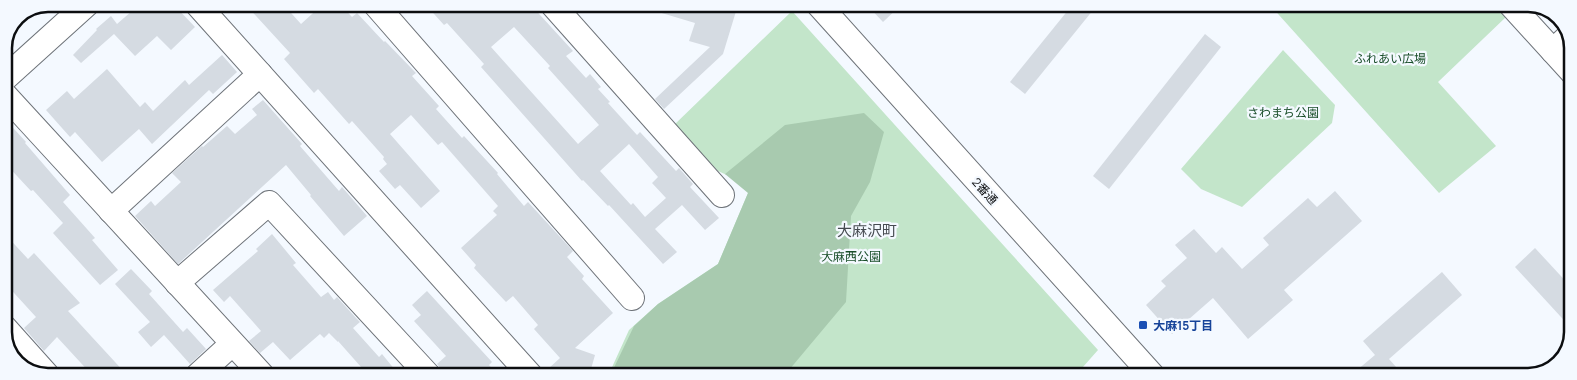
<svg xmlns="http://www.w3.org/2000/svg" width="1577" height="380" font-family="Manrope,'Noto Sans JP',sans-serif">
  <rect width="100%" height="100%" fill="#f4f9ff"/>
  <g fill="#c3e5ca">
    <path d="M 1270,5 L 1495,5 L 1506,17 L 1438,82 L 1496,146 L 1439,193 Z"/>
    <path d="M 792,11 L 1098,350 L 1075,376 L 608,376 L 629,330 L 658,304 L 718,264 L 751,186 L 718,171 L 674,125 Z"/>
    <path d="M 1283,50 L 1335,105 L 1332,123 L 1242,207 L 1201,189 L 1181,169 Z"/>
  </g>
  <path fill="#a8caaf" d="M 864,113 L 884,132 L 870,182 L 851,216 L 846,302 L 784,376 L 610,376 L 634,326 L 658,304 L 718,264 L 748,193 L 725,174 L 785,125 Z"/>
  <g fill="#d5dbe2" fill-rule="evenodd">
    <path d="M 140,4 L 173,4 L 195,27 L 171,50 L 157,36 L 135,56 L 114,34 L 81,63 L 73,55 L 97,30 L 96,29 L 111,16 L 117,24 Z"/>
    <path d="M 245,4 L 283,4 L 301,24 L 323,4 L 340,4 L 352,17 L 357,13 L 384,42 L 385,41 L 416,73 L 412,76 L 439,106 L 436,109 L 462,138 L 464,136 L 498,173 L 497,174 L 524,206 L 528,202 L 573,251 L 567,257 L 584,276 L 582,279 L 613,313 L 575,348 L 595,355 L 589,376 L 572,376 L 548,369 L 560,358 L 534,329 L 538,325 L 513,296 L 506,302 L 474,268 L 476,265 L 461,248 L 497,215 L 493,211 L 498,206 L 442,142 L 438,145 L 411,115 L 390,134 L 440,191 L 421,208 L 400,185 L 395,189 L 379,171 L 387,164 L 383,159 L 384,157 L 352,121 L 349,124 L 318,89 L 314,93 L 284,59 L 290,53 Z"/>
    <path d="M 425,4 L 530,4 L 573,51 L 566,56 L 586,78 L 590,74 L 601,87 L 598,89 L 610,102 L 608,103 L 637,135 L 640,132 L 676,171 L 679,168 L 693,184 L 690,187 L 719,218 L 705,230 L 682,205 L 655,229 L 677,252 L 663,264 L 609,205 L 608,206 L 583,180 L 582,181 L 481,67 L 484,64 L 447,23 L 444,25 ZM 514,27 L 550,66 L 548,68 L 599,125 L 578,144 L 491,47 ZM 629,144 L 658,177 L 652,183 L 666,198 L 645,217 L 633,203 L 631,205 L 600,171 Z"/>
    <path d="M 646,4 L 725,4 L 737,8 L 723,54 L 664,109 L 655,99 L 710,47 L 689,41 L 695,23 L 645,8 Z"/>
    <path d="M 866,4 L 902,4 L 883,22 Z"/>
    <path d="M 1073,4 L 1098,4 L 1025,94 L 1010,82 Z"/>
    <path d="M 1205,34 L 1221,47 L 1109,189 L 1093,176 Z"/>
    <path d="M 222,55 L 237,72 L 213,94 L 209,90 L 152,144 L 139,129 L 102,162 L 75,132 L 70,137 L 46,110 L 67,91 L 74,99 L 107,69 L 140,107 L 145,102 L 153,111 L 185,80 L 189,85 Z"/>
    <path d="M 263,100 L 302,144 L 300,146 L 339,191 L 342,187 L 367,216 L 344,236 L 310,196 L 311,195 L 286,165 L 178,264 L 135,216 L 151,201 L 155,206 L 181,182 L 172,173 L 202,146 L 203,147 L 227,126 L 235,134 L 257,115 L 252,109 Z"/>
    <path d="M 4,118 L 26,142 L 25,143 L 70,195 L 63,202 L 95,238 L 92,240 L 118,270 L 100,285 L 53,233 L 63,223 L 33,190 L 31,191 L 4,162 Z"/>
    <path d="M 1335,191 L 1362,221 L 1284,290 L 1293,300 L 1248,339 L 1213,298 L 1172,334 L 1146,305 L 1166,286 L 1161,281 L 1187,258 L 1175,245 L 1194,229 L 1216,253 L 1222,247 L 1242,269 L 1269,245 L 1263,238 L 1308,198 L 1317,207 Z"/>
    <path d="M 4,233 L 28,259 L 34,253 L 80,303 L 68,311 L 127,375 L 92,375 L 57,337 L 44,351 L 24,328 L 36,317 L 4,282 Z"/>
    <path d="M 272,234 L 296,263 L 293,265 L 321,297 L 328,292 L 334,300 L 337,297 L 356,318 L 360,322 L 353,328 L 379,357 L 382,354 L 400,376 L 369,376 L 338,341 L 338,342 L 329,333 L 324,338 L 320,334 L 290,360 L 273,342 L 260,353 L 249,341 L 261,331 L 230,296 L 224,302 L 213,290 L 258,251 L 256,249 Z"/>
    <path d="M 1535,248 L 1572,288 L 1572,329 L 1515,267 Z"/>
    <path d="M 131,269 L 152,291 L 149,294 L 183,332 L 187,328 L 206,349 L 190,364 L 164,335 L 151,347 L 138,332 L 150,322 L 115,284 Z"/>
    <path d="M 1442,272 L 1462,295 L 1389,359 L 1404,376 L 1350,376 L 1375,355 L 1363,341 Z"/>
    <path d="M 427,291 L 492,362 L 489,365 L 499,376 L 447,376 L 437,364 L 446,356 L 414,321 L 421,315 L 412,305 Z"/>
  </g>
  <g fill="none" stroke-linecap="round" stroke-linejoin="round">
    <g stroke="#6e7379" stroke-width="26">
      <g id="minor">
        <path d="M 197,4 L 531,376"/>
        <path d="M 375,4 L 632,298"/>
        <path d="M 552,4 L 722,195"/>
        <path d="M 818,4 L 1153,376"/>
        <path d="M 1511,5 L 1573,73"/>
        <path d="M 1553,51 L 1570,35"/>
        <path d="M 4,79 L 87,4"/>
        <path d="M 4,94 L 262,375"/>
        <path d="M 111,211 L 260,74"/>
        <path d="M 177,283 L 269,203 L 429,376"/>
        <path d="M 4,327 L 47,375"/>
        <path d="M 198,375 L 232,344"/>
      </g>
    </g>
    <use href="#minor" stroke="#fff" stroke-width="24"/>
  </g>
  <rect fill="#1a4fb4" stroke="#f4f9ff" stroke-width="2" x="1138" y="320" width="10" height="10" rx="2.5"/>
  <g text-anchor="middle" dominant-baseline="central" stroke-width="4.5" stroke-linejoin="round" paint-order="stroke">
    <g font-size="12" fill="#184d29" stroke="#f4f9ff">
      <text x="1390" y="58">ふれあい広場</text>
      <text x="1283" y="112">さわまち公園</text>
      <text x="851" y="256">大麻西公園</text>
    </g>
    <g font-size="12" fill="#0c0e10" stroke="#f4f9ff">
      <text transform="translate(985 191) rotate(48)">2番通</text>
    </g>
    <g font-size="12" font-weight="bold" fill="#164399" stroke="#f4f9ff" text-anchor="start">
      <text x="1153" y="325">大麻15丁目</text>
    </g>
    <g font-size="15" fill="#464b51" stroke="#f4f9ff">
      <text x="867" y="230">大麻沢町</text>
    </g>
  </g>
  <path d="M0 0H1577V380H0ZM48 12H1528A36 36 0 0 1 1564 48V332A36 36 0 0 1 1528 368H48A36 36 0 0 1 12 332V48A36 36 0 0 1 48 12Z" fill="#f4f9ff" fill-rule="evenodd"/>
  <path fill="none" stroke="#0c0e10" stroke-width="2.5" d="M48 12H1528A36 36 0 0 1 1564 48V332A36 36 0 0 1 1528 368H48A36 36 0 0 1 12 332V48A36 36 0 0 1 48 12Z"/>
</svg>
